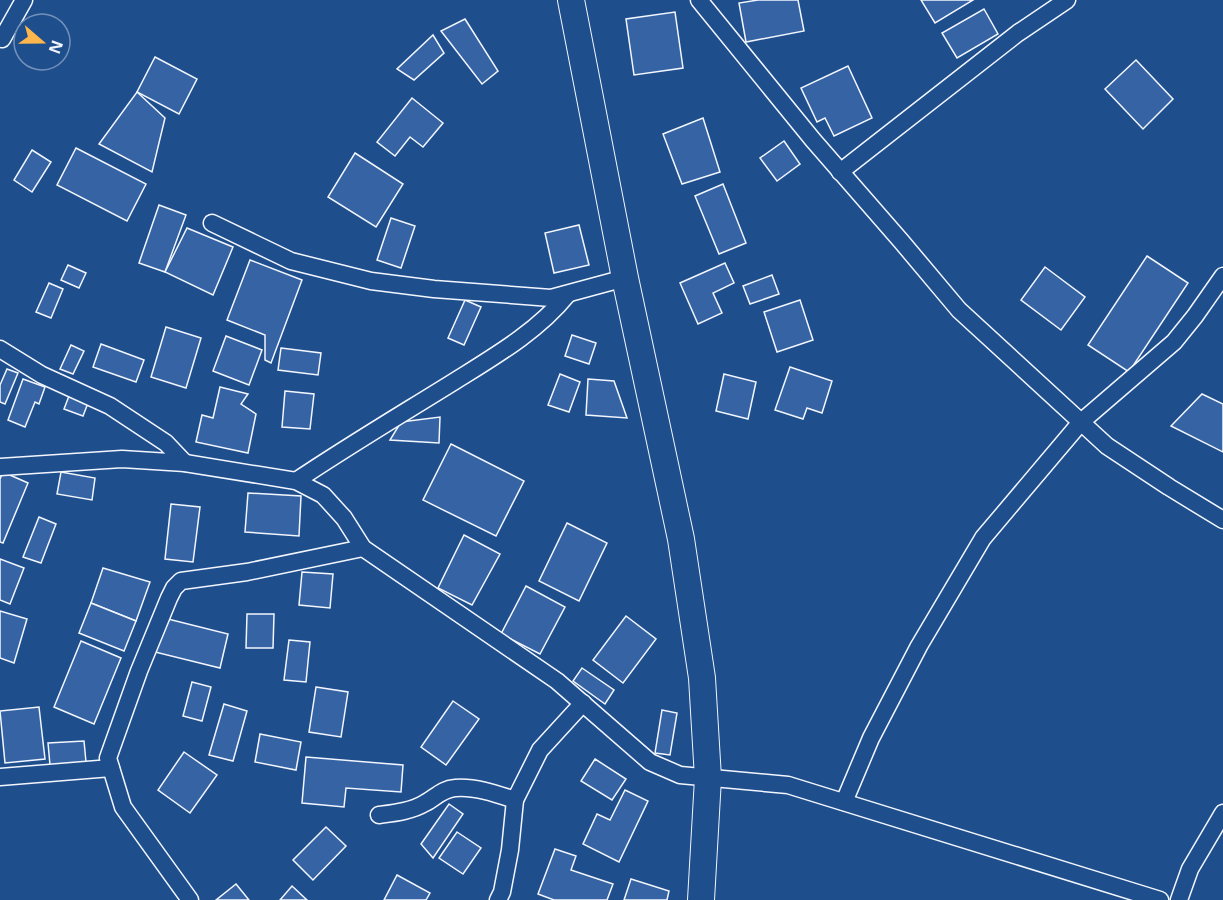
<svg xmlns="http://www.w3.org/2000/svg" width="1223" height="900" font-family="'Noto Sans',sans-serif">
  <rect width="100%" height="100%" fill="#1f4e8c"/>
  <g fill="#3563a3" stroke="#f2f6ff" stroke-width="1.5">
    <path d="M 758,0 L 798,0 L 804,31 L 746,42 L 739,3 Z"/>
    <path d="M 921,0 L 973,0 L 935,23 Z"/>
    <path d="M 984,9 L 998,34 L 957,58 L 942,33 Z"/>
    <path d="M 675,12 L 683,68 L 634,75 L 626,19 Z"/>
    <path d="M 465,19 L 498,71 L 482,84 L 441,31 Z"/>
    <path d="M 433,35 L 444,53 L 414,80 L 397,69 Z"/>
    <path d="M 155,57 L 197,79 L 179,114 L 137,92 Z"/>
    <path d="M 1136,60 L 1173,99 L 1143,129 L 1105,89 Z"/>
    <path d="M 848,66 L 872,118 L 834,136 L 825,118 L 817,122 L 801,88 Z"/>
    <path d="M 137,92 L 165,118 L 152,172 L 99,144 Z"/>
    <path d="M 412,98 L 443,123 L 423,147 L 410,137 L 395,156 L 377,142 Z"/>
    <path d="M 703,118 L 720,172 L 682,184 L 663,134 Z"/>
    <path d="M 784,141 L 800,164 L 777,181 L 760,158 Z"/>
    <path d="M 76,148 L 146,184 L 127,221 L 57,185 Z"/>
    <path d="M 32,150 L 51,162 L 32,192 L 14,180 Z"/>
    <path d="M 355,153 L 403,184 L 376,227 L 328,197 Z"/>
    <path d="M 723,184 L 746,243 L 719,254 L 695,196 Z"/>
    <path d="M 159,205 L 186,215 L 165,272 L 139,263 Z"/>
    <path d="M 391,218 L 415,226 L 401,268 L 377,260 Z"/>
    <path d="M 579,225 L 589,265 L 554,273 L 545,233 Z"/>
    <path d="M 187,228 L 233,247 L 213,295 L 165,272 Z"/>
    <path d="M 1147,256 L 1188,283 L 1129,372 L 1088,345 Z"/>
    <path d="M 250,260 L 302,280 L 271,363 L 265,360 L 265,335 L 227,320 Z"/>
    <path d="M 725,263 L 734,283 L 713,293 L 722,313 L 698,324 L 680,283 Z"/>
    <path d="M 68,265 L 86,273 L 79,288 L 61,280 Z"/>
    <path d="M 1045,267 L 1085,297 L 1061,330 L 1021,300 Z"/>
    <path d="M 772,275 L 779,294 L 750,304 L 743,286 Z"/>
    <path d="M 49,283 L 63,289 L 51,318 L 36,312 Z"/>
    <path d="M 465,300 L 481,307 L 464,345 L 448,338 Z"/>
    <path d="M 800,300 L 813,340 L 777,352 L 764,312 Z"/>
    <path d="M 166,327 L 201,338 L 186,388 L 151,377 Z"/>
    <path d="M 572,335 L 596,343 L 589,364 L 565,356 Z"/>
    <path d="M 226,336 L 262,350 L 249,385 L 213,371 Z"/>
    <path d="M 101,344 L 144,360 L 136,382 L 93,367 Z"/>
    <path d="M 71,345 L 84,351 L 73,374 L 60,369 Z"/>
    <path d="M 281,348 L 321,353 L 318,375 L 278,370 Z"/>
    <path d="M 790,367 L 832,381 L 822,413 L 807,408 L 803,419 L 775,410 Z"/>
    <path d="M 7,369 L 18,373 L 5,404 L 0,402 L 0,385 Z"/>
    <path d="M 560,374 L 580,382 L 569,412 L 548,405 Z"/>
    <path d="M 724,374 L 756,382 L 748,419 L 716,411 Z"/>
    <path d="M 23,379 L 45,387 L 39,404 L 35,402 L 25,427 L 8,420 Z"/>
    <path d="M 588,379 L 614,381 L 627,418 L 586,415 Z"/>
    <path d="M 220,387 L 248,394 L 241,404 L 256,414 L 248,453 L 196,442 L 202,415 L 213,418 Z"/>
    <path d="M 285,391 L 314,394 L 310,429 L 282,427 Z"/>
    <path d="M 1202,394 L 1223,404 L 1223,452 L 1171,426 Z"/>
    <path d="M 69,396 L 88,403 L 83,416 L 64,409 Z"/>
    <path d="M 440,417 L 439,443 L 390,440 L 401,422 Z"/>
    <path d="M 451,444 L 524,481 L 496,536 L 423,500 Z"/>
    <path d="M 3,472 L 28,483 L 3,543 L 0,542 L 0,479 Z"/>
    <path d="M 61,472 L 95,478 L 92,500 L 57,494 Z"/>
    <path d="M 248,493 L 301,496 L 299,536 L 245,532 Z"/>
    <path d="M 171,504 L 200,507 L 193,562 L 165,559 Z"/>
    <path d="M 39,517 L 56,524 L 41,563 L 23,557 Z"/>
    <path d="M 567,523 L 607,543 L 579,601 L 539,581 Z"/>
    <path d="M 464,535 L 500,554 L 472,605 L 438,588 Z"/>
    <path d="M 0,559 L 24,568 L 10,604 L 0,600 Z"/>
    <path d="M 103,568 L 150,582 L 136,621 L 91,603 Z"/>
    <path d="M 302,572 L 333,574 L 330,608 L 299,605 Z"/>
    <path d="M 526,586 L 565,607 L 540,654 L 501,634 Z"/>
    <path d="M 91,603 L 136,621 L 124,651 L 79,633 Z"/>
    <path d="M 0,611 L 27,619 L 14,663 L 0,658 Z"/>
    <path d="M 247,614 L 274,614 L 273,648 L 246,648 Z"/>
    <path d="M 626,616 L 656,639 L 623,683 L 593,660 Z"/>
    <path d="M 164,618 L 228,634 L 220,668 L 155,652 Z"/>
    <path d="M 289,640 L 310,642 L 306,682 L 284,680 Z"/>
    <path d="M 81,641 L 121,658 L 94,724 L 54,707 Z"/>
    <path d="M 582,668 L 614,690 L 605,704 L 573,681 Z"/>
    <path d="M 192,682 L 211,687 L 202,721 L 183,716 Z"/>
    <path d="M 316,687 L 348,692 L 341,737 L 309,732 Z"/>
    <path d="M 453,701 L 479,719 L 446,765 L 421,747 Z"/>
    <path d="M 224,704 L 247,711 L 233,761 L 209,755 Z"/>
    <path d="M 39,707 L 45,759 L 5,763 L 0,711 Z"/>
    <path d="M 662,710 L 677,713 L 670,755 L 655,753 Z"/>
    <path d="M 260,734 L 301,742 L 296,770 L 255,762 Z"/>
    <path d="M 84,741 L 86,762 L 50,765 L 48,743 Z"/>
    <path d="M 184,752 L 217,775 L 190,813 L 158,790 Z"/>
    <path d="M 306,757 L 403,765 L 401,792 L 346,788 L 344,807 L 302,803 Z"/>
    <path d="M 595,759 L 626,779 L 612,800 L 581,781 Z"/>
    <path d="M 625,790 L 648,801 L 619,862 L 583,844 L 597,814 L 610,820 Z"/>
    <path d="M 449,804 L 463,814 L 433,858 L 421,844 Z"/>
    <path d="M 326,827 L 346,846 L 313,880 L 293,860 Z"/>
    <path d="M 457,832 L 481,848 L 463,874 L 439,858 Z"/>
    <path d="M 555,849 L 576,856 L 571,870 L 613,884 L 607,900 L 554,900 L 538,894 Z"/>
    <path d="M 397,875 L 430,893 L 426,900 L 384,900 Z"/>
    <path d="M 631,879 L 669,891 L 667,900 L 624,900 Z"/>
    <path d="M 236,884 L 249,900 L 216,900 Z"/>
    <path d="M 292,886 L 307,900 L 280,900 Z"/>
  </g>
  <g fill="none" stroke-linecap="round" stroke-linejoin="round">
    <g stroke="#f2f6ff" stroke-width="19">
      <g id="minor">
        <path d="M 699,0 L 813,140 L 901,241 L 959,310 L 1107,446 L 1169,487 L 1223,520"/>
        <path d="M 2,39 L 24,0"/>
        <path d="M 840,172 L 1018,33 L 1067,0"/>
        <path d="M 212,223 L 291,261 L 371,281 L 434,289 L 551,298 L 625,278"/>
        <path d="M 0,349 L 42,375 L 110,406 L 166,443 L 185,463"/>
        <path d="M 0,467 L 122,459 L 185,463 L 296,481 L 323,495 L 344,518 L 363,548 L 557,681 L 650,762 L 680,775 L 788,785 L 1160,900"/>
        <path d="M 296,481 C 348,446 402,414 455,381 C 495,356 538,331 567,295"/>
        <path d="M 0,777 L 111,768"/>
        <path d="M 844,802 L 871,738 L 919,646 L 983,538 L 1081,422 L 1174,342 L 1195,316 L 1223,276"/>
        <path d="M 379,815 C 394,813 412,811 425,803 C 435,798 442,789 455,788 C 474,786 497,794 515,800"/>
        <path d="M 190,900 L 123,807 L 108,758 L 139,671 L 169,598 L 174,588 L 181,581 L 247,572 L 363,548"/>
        <path d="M 498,900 L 502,892 L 510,850 L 515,800 L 540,750 L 583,703"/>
        <path d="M 1179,900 L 1190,869 L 1223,813"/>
      </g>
    </g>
    <g stroke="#f2f6ff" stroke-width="28">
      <path id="primary" d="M 571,0 L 625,278 L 681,539 L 702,678 L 708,778 L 701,900"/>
    </g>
    <use href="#minor" stroke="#1f4e8c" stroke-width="16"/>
    <use href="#primary" stroke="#1f4e8c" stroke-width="26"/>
  </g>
  <g transform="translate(42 42) rotate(110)"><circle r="28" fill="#1f4e8c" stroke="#7391ba" stroke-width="1.5"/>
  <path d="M0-4.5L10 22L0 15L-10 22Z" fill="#ffb74d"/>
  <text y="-9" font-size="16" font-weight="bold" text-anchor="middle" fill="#f2f6ff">N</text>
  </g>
</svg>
